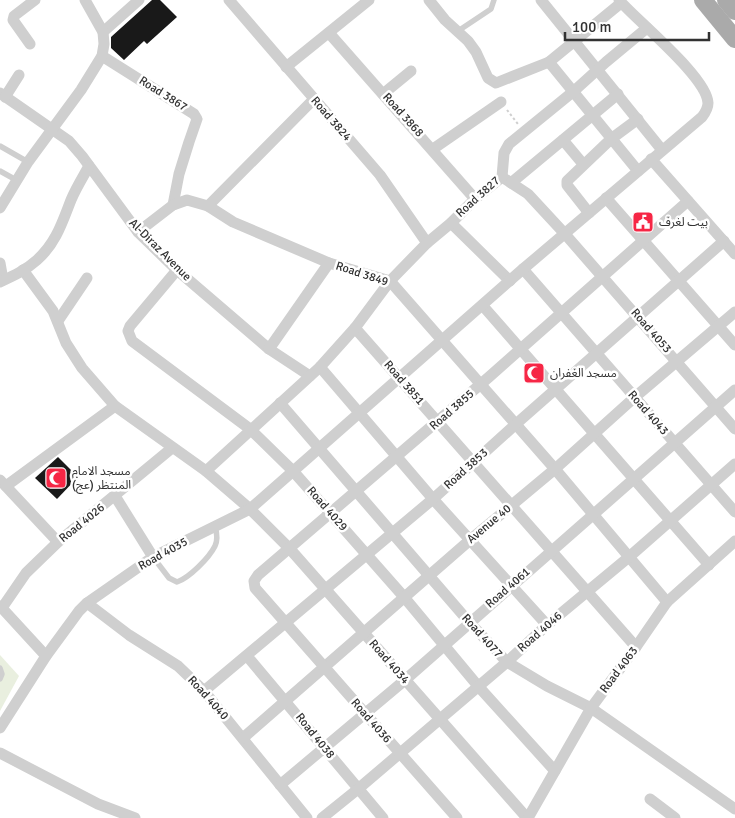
<svg xmlns="http://www.w3.org/2000/svg" width="735" height="818" font-family="Signika,'Noto Sans Arabic',sans-serif">
  <rect width="100%" height="100%" fill="#fff"/>
  <path fill="#e9efdf" d="M 0,655 L 19,676 L 0,711 Z"/>
  <g fill="#191919">
    <path d="M 152,0 L 160,0 L 177,17 L 147,44 L 144,41 L 124,60 L 111,48 L 111,37 Z"/>
    <path d="M 58,457 L 78,477 L 57,499 L 35,478 Z"/>
  </g>
  <g fill="none" stroke-linecap="round" stroke-linejoin="round">
    <path stroke="#cfcfcf" stroke-width="2" stroke-dasharray="2.5 2.5" stroke-linecap="butt" d="M 507,110 L 518,124"/>
    <g stroke="#cfcfcf" stroke-width="5.5">
      <path d="M 458,31 L 491,9 L 494,0"/>
      <path d="M 0,146 L 28,162"/>
      <path d="M 0,171 L 18,181"/>
      <path d="M 153,557 L 169,578 L 177,582 C 189,578 209,558 215,546 C 218,540 217,533 215,526"/>
      <path d="M 0,668 L 2,674 L 0,679"/>
    </g>
    <g stroke="#cfcfcf" stroke-width="11">
      <path d="M 229,0 L 380,175 L 427,243"/>
      <path d="M 429,0 L 445,20 L 468,41 L 476,52 L 488,78 L 496,83 L 549,62 L 621,3"/>
      <path d="M 541,0 L 662,150"/>
      <path d="M 103,32 L 139,0"/>
      <path d="M 329,33 L 475,199"/>
      <path d="M 30,44 L 13,20 L 14,16 L 35,0"/>
      <path d="M 102,56 L 194,114 L 197,119 L 189,142 L 179,174 L 173,205"/>
      <path d="M 549,62 L 638,171"/>
      <path d="M 286,67 L 369,0"/>
      <path d="M 0,93 L 69,141 L 82,156 L 138,232 L 177,270 L 269,349 L 310,376"/>
      <path d="M 383,94 L 411,71"/>
      <path d="M 5,97 L 19,75"/>
      <path d="M 563,140 L 583,164"/>
      <path d="M 433,149 L 501,102"/>
      <path d="M 651,159 L 735,254"/>
      <path d="M 502,177 L 528,194 L 565,234 L 735,429"/>
      <path d="M 511,183 L 618,94"/>
      <path d="M 606,198 L 735,345"/>
      <path d="M 208,206 L 313,100"/>
      <path d="M 0,208 L 28,162 L 81,90 L 102,56 L 104,44 L 103,32 L 85,0"/>
      <path d="M 589,213 L 567,185 L 567,181 L 611,139 L 638,119"/>
      <path d="M 451,223 L 510,281"/>
      <path d="M 138,232 L 173,205 L 187,200 L 208,206 L 233,222 L 329,263 L 390,281 L 555,469 L 667,602"/>
      <path d="M 0,263 L 3,280"/>
      <path d="M 523,269 L 735,512"/>
      <path d="M 23,270 L 53,311 L 66,343 L 82,368 L 115,406 L 206,471 L 250,509 L 290,549 L 527,818"/>
      <path d="M 177,270 L 130,326 L 128,331 L 132,341 L 250,429 L 293,471 L 404,597 L 478,686 L 555,771"/>
      <path d="M 0,282 C 13,276 26,270 37,260 C 56,243 62,223 71,200 C 76,188 83,177 89,166"/>
      <path d="M 483,306 L 709,565"/>
      <path d="M 58,321 L 87,278"/>
      <path d="M 355,328 L 636,647"/>
      <path d="M 269,349 L 329,263"/>
      <path d="M 320,367 L 433,499 L 547,625"/>
      <path d="M 280,403 L 469,622 L 507,662 L 547,686 L 591,708 L 735,809"/>
      <path d="M 206,471 L 320,367 L 355,328 L 390,281 L 427,243 L 451,223 L 475,199 L 502,177 L 504,153 L 509,144 L 574,91 L 606,62 L 647,28"/>
      <path d="M 0,480 L 58,542"/>
      <path d="M 6,486 L 115,406"/>
      <path d="M 115,496 L 153,557"/>
      <path d="M 87,603 L 129,635 L 178,666 L 204,691 L 307,818"/>
      <path d="M 0,606 L 46,656"/>
      <path d="M 2,608 L 26,573 L 58,542 L 172,448"/>
      <path d="M 247,656 L 383,818"/>
      <path d="M 204,691 L 433,499 L 516,424 L 724,241"/>
      <path d="M 0,728 L 46,656 L 79,611 L 87,603 L 153,557 L 250,509 L 523,269 L 702,117 C 705,113 708,109 708,103 C 707,77 637,21 619,0"/>
      <path d="M 243,738 L 470,540 L 555,469 L 635,397 L 735,312"/>
      <path d="M 0,753 L 98,804 L 135,818"/>
      <path d="M 280,785 L 405,680 L 735,390"/>
      <path d="M 650,799 L 675,818"/>
      <path d="M 322,818 L 358,789 L 507,662 L 547,625 L 629,557 L 735,464"/>
      <path d="M 457,818 L 255,588 L 254,581 L 258,575 L 489,377 L 688,201"/>
      <path d="M 528,818 L 591,708 L 636,647 L 667,602 L 735,541"/>
    </g>
    <g stroke="#aaa" stroke-width="18">
      <path d="M 703,0 L 735,39"/>
      <path d="M 726,0 L 735,11"/>
    </g>
  </g>
  <defs>
    <g id="civic-square" transform="scale(1.125)"><rect x="-9" y="-9" width="18" height="18" rx="4" fill="#f62645" stroke="#fff"/><path d="M-.6-6.5H3V-4.5H.6V-3L4-1V1h2V6H-6V1h2V-1L-.6-3ZM-1.2 2.5V6h2.4V2.5Z" fill="#fff"/></g>
    <g id="mosque-square" transform="scale(1.125)"><rect x="-9" y="-9" width="18" height="18" rx="4" fill="#f62645" stroke="#fff"/><path d="M3.5-4.9A6 6 0 1 0 3.5 4.9A5 5 0 1 1 3.5-4.9Z" fill="#fff"/></g>
  </defs>
  <g fill-rule="evenodd">
    <use href="#civic-square" x="643" y="222"/>
    <use href="#mosque-square" x="534" y="373"/>
    <use href="#mosque-square" x="56" y="478"/>
  </g>
  <g text-anchor="middle" dominant-baseline="central" stroke-width="5" stroke-linejoin="round" paint-order="stroke">
    <g font-size="12" fill="#323232" stroke="#fff">
      <text transform="translate(163 94) rotate(32)">Road 3867</text>
      <text transform="translate(403 115) rotate(48)">Road 3868</text>
      <text transform="translate(331 119) rotate(49)">Road 3824</text>
      <text transform="translate(478 197) rotate(-42)">Road 3827</text>
      <text transform="translate(160 250) rotate(45)">Al-Diraz Avenue</text>
      <text transform="translate(362 274) rotate(18)">Road 3849</text>
      <text transform="translate(651 331) rotate(49)">Road 4053</text>
      <text transform="translate(404 383) rotate(49)">Road 3851</text>
      <text transform="translate(452 410) rotate(-41)">Road 3855</text>
      <text transform="translate(648 413) rotate(49)">Road 4043</text>
      <text transform="translate(466 469) rotate(-42)">Road 3853</text>
      <text transform="translate(327 509) rotate(49)">Road 4029</text>
      <text transform="translate(82 523) rotate(-39)">Road 4026</text>
      <text transform="translate(489 524) rotate(-40)">Avenue 40</text>
      <text transform="translate(163 554) rotate(-29)">Road 4035</text>
      <text transform="translate(508 588) rotate(-41)">Road 4061</text>
      <text transform="translate(540 632) rotate(-41)">Road 4046</text>
      <text transform="translate(482 636) rotate(48)">Road 4077</text>
      <text transform="translate(389 662) rotate(49)">Road 4034</text>
      <text transform="translate(619 670) rotate(-53)">Road 4063</text>
      <text transform="translate(208 698) rotate(48)">Road 4040</text>
      <text transform="translate(371 721) rotate(49)">Road 4036</text>
      <text transform="translate(315 736) rotate(51)">Road 4038</text>
    </g>
    <g font-size="12" fill="#323232" stroke="#fff" text-anchor="start">
      <text x="659" y="222">بيت لغرف</text>
      <text x="550" y="373">مسجد الغفران</text>
      <text x="72" y="471">مسجد الامام<tspan x="72" dy="14">المنتظر (عج)</tspan></text>
    </g>
  </g>
  <path d="M565 32v8h144v-8" fill="none" stroke="#323232" stroke-width="2.5"/>
  <text x="572" y="32" font-size="15" fill="#323232" stroke="#ffffff" stroke-width="4" paint-order="stroke">100 m</text>
</svg>
